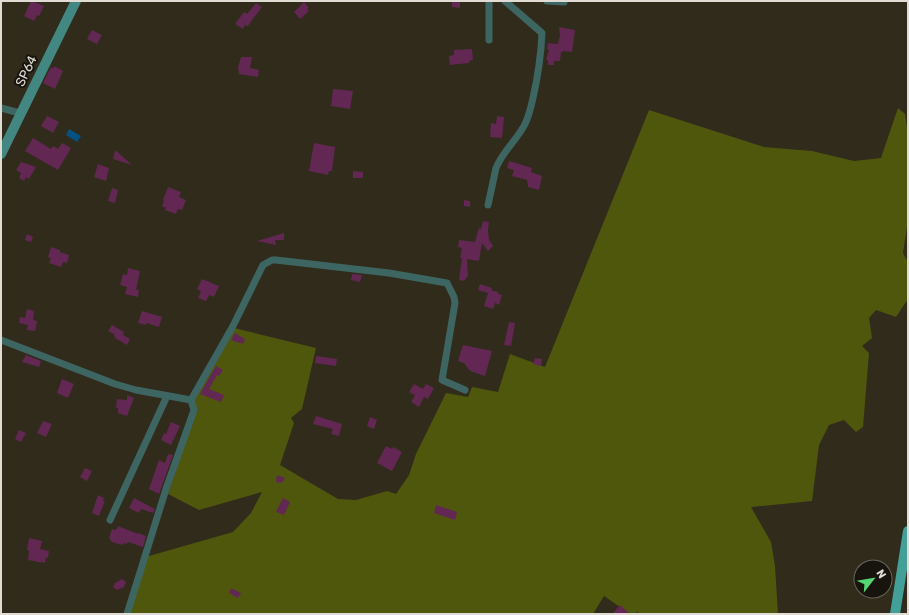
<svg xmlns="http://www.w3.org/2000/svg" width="909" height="615" font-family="Rubik,sans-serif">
  <rect width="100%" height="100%" fill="#312b1c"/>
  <path fill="#4f570d" d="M 898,108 L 905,114 L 908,135 L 908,220 L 903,253 L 908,262 L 908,299 L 896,317 L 876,310 L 869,318 L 872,338 L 862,346 L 869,353 L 863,427 L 856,432 L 844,420 L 829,425 L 819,445 L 812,501 L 751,507 L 771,542 L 775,566 L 778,614 L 640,614 L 637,612 L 635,614 L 630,614 L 604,596 L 593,614 L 126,614 L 142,558 L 233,532 L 251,513 L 262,492 L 199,510 L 168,494 L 192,422 L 194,399 L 234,328 L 316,348 L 302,409 L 291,418 L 294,423 L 280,465 L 338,499 L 356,500 L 387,491 L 396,494 L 409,475 L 416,454 L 446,393 L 468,397 L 472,387 L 498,392 L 510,354 L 545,367 L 649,110 L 764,147 L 812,151 L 854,161 L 881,158 Z"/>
  <path fill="#065181" d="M 69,129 L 81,136 L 77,142 L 66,135 Z"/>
  <g fill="#622752">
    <path d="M 31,1 L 44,6 L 39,16 L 37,15 L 34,21 L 24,16 Z"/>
    <path d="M 452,1 L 460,1 L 460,8 L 452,7 Z"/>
    <path d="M 304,2 L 309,8 L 307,9 L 309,11 L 300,19 L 294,12 Z"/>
    <path d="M 256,3 L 262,7 L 250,23 L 248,26 L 245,25 L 243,29 L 235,24 L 244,12 L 247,14 Z"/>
    <path d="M 559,27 L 575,30 L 572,52 L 563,51 L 563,52 L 561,52 L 560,61 L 554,61 L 554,65 L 548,65 L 548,60 L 546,60 L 549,50 L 547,49 L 548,43 L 558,44 L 560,35 Z"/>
    <path d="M 92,30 L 102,35 L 97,44 L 87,39 Z"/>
    <path d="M 472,49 L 473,60 L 469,61 L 469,63 L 450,65 L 449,56 L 454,55 L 454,50 Z"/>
    <path d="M 241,57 L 252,57 L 250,68 L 259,70 L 258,77 L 239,74 L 238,68 Z"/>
    <path d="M 54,66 L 63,71 L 55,89 L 43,83 L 51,67 L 53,69 Z"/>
    <path d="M 333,89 L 353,91 L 350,109 L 331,106 Z"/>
    <path d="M 47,116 L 59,122 L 53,133 L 41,126 Z"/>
    <path d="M 497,116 L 504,117 L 502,138 L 490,137 L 491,123 L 496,124 Z"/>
    <path d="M 33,138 L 51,149 L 53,146 L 58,149 L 62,143 L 71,148 L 58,170 L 25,151 Z"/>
    <path d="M 314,143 L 335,147 L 332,171 L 329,171 L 328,175 L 309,171 Z"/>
    <path d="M 115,150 L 132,165 L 113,159 Z"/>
    <path d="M 509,161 L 532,168 L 531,172 L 542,176 L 539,190 L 528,187 L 527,180 L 512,176 L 514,170 L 507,168 Z"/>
    <path d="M 21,162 L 36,167 L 29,179 L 26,177 L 24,181 L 19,178 L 21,173 L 16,170 Z"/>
    <path d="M 98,164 L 109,168 L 106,181 L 94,177 Z"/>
    <path d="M 353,171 L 363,172 L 363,178 L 353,178 Z"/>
    <path d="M 168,187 L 181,192 L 179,197 L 186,200 L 182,210 L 178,209 L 176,214 L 165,210 L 166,208 L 162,206 L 164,201 L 163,200 Z"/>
    <path d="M 112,188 L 118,190 L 115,203 L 108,201 Z"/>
    <path d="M 464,200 L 470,201 L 470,207 L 464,206 Z"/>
    <path d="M 483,221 L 489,222 L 488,230 L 489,240 L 493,246 L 488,251 L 482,243 L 479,261 L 467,259 L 468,276 L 464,281 L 459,280 L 462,258 L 460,258 L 462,248 L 458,247 L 459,240 L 475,242 L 479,228 L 481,229 Z"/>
    <path d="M 284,233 L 284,240 L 275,240 L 276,245 L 257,241 Z"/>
    <path d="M 27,234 L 33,237 L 31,242 L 25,240 Z"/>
    <path d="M 51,247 L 60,250 L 60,252 L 69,255 L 67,263 L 63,262 L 61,267 L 49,263 L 51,258 L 48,257 Z"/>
    <path d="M 128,268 L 140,271 L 136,290 L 139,290 L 138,297 L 125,294 L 127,287 L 120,285 L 123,274 L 127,275 Z"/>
    <path d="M 352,274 L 362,275 L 360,282 L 351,280 Z"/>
    <path d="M 202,279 L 219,286 L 214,297 L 209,295 L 206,301 L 198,298 L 201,291 L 197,289 Z"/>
    <path d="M 480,284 L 492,288 L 491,290 L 498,292 L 498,294 L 502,295 L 499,305 L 495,303 L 493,309 L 484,306 L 488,293 L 478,290 Z"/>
    <path d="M 27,309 L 34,311 L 33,320 L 37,321 L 35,331 L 27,330 L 28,325 L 19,323 L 20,317 L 25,318 Z"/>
    <path d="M 142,311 L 162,317 L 159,327 L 146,323 L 146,325 L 138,323 Z"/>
    <path d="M 509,322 L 515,323 L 511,346 L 504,345 Z"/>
    <path d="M 112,325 L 124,332 L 123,335 L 130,339 L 127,345 L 115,338 L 114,334 L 108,331 Z"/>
    <path d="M 235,333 L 245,339 L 243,344 L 231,340 Z"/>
    <path d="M 463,345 L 492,351 L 485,376 L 470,371 L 464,363 L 458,361 Z"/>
    <path d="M 26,355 L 41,361 L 39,367 L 22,362 Z"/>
    <path d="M 316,356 L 337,359 L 336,366 L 315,363 Z"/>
    <path d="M 535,358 L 542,359 L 541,366 L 533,364 Z"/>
    <path d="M 216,366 L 223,370 L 219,376 L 217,375 L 209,389 L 224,395 L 221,402 L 200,394 Z"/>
    <path d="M 62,379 L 74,384 L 68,398 L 57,393 Z"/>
    <path d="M 414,384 L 423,389 L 426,384 L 434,388 L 428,399 L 424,397 L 419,407 L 411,402 L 415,395 L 409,392 Z"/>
    <path d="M 127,395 L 134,398 L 127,416 L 118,413 L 118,408 L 116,408 L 117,399 L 127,400 Z"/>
    <path d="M 316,416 L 342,424 L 339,436 L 331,434 L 333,429 L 313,424 Z"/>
    <path d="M 370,417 L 377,420 L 374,429 L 367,426 Z"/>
    <path d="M 43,421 L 52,424 L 46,437 L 37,433 Z"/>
    <path d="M 171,422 L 180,426 L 171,445 L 161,440 L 164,433 L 166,434 Z"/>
    <path d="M 19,430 L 26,433 L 21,442 L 15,439 Z"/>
    <path d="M 386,446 L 392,449 L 393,447 L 402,452 L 392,471 L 377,463 Z"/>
    <path d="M 168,454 L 173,455 L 159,494 L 149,489 L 159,460 L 165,463 Z"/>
    <path d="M 85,468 L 92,471 L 87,481 L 80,477 Z"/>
    <path d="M 277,475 L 285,478 L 283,482 L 278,483 L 276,481 Z"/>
    <path d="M 98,495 L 104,498 L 103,501 L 105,501 L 99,516 L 92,513 Z"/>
    <path d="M 134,498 L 155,509 L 153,513 L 141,509 L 139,513 L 129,508 Z"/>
    <path d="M 283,498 L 290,502 L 284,515 L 276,512 Z"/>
    <path d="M 436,505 L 457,512 L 455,520 L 434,513 Z"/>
    <path d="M 118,526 L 138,534 L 138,533 L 146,536 L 143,547 L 128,542 L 127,544 L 123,543 L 123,545 L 112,542 L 109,538 L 112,529 L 116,530 Z"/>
    <path d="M 29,538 L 42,541 L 40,549 L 49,551 L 48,558 L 46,557 L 45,563 L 28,560 L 29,551 L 27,550 Z"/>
    <path d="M 122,579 L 126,582 L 124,587 L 117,590 L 113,587 L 115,583 Z"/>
    <path d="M 231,588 L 241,593 L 238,598 L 229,593 Z"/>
    <path d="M 620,605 L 630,614 L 612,614 Z"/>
  </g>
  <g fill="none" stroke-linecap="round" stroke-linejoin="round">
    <g stroke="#3d6662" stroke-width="7">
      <path d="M 489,1 L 489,40"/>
      <path d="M 547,1 L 564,2"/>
      <path d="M 1,108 L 20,113"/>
      <path d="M 488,205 L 496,168 C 503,151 517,140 525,124 C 529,116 531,107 533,98 C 538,76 541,55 542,33 L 505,1"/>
      <path d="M 1,340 L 115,384 L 136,390 L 191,400 L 233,326 L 263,265 L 272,260 L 276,260 L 389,273 L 447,283 L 454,297 L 455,303 L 442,380 L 465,390"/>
      <path d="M 110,520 L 167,396"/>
      <path d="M 127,614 L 166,489 L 193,413 L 194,410 L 191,400"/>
    </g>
    <path stroke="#428781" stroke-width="10" d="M 1,154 L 76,1"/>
    <path stroke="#43a098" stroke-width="10" d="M 895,614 L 908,531"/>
  </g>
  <g text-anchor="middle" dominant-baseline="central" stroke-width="4" stroke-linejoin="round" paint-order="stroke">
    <g font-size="13" fill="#e0dcd3" stroke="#16140d">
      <text transform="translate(26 71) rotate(-64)">SP64</text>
    </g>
  </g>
  <rect width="909" height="615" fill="none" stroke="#e0dcd3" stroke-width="4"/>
  <g transform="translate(873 579) rotate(59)"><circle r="19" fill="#16140d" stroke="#67645c"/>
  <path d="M0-3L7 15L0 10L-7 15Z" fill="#54d672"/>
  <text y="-6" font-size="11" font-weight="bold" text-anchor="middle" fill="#e0dcd3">N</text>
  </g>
</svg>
